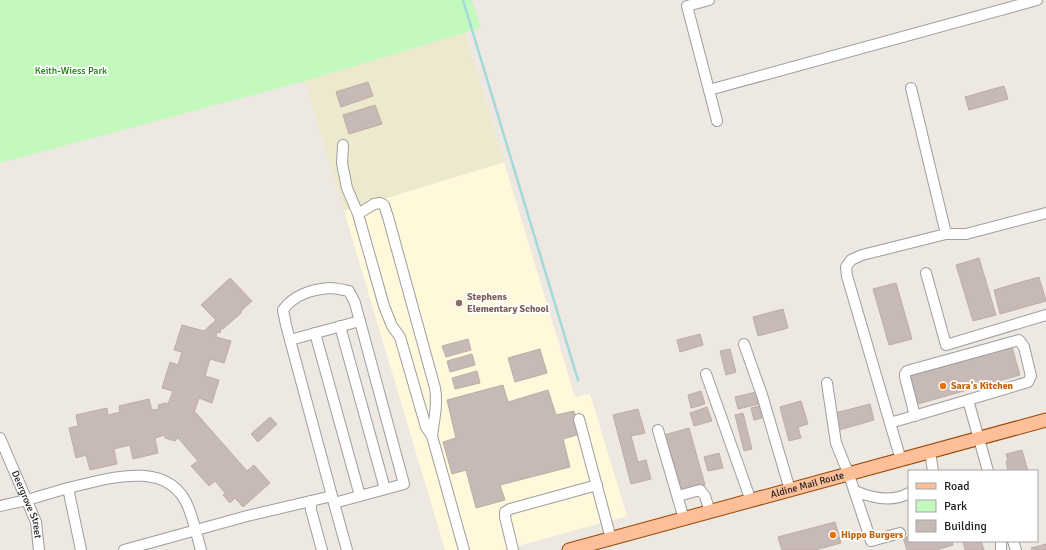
<svg xmlns="http://www.w3.org/2000/svg" width="1046" height="550" font-family="Signika,sans-serif">
  <rect width="100%" height="100%" fill="#eee8e2"/>
  <path fill="#fff8da" d="M 504,162 L 575,397 L 590,394 L 627,516 L 503,550 L 445,550 L 344,211 Z"/>
  <path fill="#ede9cd" d="M 465,33 L 504,162 L 344,211 L 305,81 Z"/>
  <path fill="#c4f9be" d="M 0,0 L 472,0 L 481,28 L 305,81 L 0,163 Z"/>
  <g fill="none" stroke-linecap="round" stroke-linejoin="round">
    <path stroke="#a2dadc" stroke-width="2.5" d="M 463,0 L 578,380"/>
  </g>
  <g fill="#c6b9b6" stroke="#c0aba5">
    <path d="M 368,82 L 373,96 L 341,107 L 336,92 Z"/>
    <path d="M 1004,86 L 1008,99 L 969,110 L 965,97 Z"/>
    <path d="M 375,105 L 382,124 L 349,134 L 343,115 Z"/>
    <path d="M 979,258 L 996,315 L 973,321 L 956,265 Z"/>
    <path d="M 1039,277 L 1046,301 L 1000,314 L 994,290 Z"/>
    <path d="M 230,278 L 252,301 L 241,311 L 241,313 L 223,329 L 221,328 L 220,333 L 217,332 L 216,337 L 231,341 L 224,363 L 210,359 L 205,376 L 219,380 L 212,403 L 199,398 L 194,413 L 196,413 L 247,471 L 254,465 L 270,483 L 243,507 L 235,498 L 230,503 L 223,495 L 225,493 L 215,481 L 209,486 L 191,466 L 198,461 L 178,438 L 175,441 L 165,438 L 165,435 L 155,438 L 158,453 L 133,459 L 130,445 L 114,449 L 117,464 L 90,470 L 86,455 L 76,458 L 69,428 L 78,426 L 76,415 L 107,408 L 108,415 L 120,412 L 119,406 L 149,399 L 152,410 L 159,409 L 158,405 L 166,403 L 168,404 L 173,391 L 162,388 L 170,362 L 178,365 L 182,352 L 174,350 L 182,325 L 204,331 L 216,320 L 201,305 Z"/>
    <path d="M 896,283 L 912,339 L 889,345 L 873,289 Z"/>
    <path d="M 783,309 L 788,328 L 758,336 L 753,317 Z"/>
    <path d="M 700,334 L 703,345 L 680,352 L 677,340 Z"/>
    <path d="M 468,339 L 471,350 L 446,357 L 442,346 Z"/>
    <path d="M 1012,347 L 1020,375 L 918,404 L 910,376 Z"/>
    <path d="M 540,349 L 547,373 L 515,382 L 508,358 Z"/>
    <path d="M 730,349 L 736,372 L 726,375 L 720,351 Z"/>
    <path d="M 472,354 L 475,365 L 450,372 L 447,361 Z"/>
    <path d="M 477,371 L 480,383 L 455,389 L 452,378 Z"/>
    <path d="M 503,385 L 508,402 L 548,390 L 556,415 L 574,411 L 580,434 L 563,439 L 570,467 L 500,485 L 505,500 L 476,508 L 466,470 L 452,474 L 443,442 L 456,438 L 447,400 Z"/>
    <path d="M 701,391 L 705,404 L 691,408 L 688,395 Z"/>
    <path d="M 756,392 L 759,404 L 738,409 L 735,397 Z"/>
    <path d="M 801,401 L 808,424 L 798,427 L 801,438 L 789,441 L 780,407 Z"/>
    <path d="M 870,404 L 874,420 L 839,430 L 835,413 Z"/>
    <path d="M 759,406 L 762,418 L 754,420 L 751,408 Z"/>
    <path d="M 707,407 L 712,421 L 694,426 L 690,413 Z"/>
    <path d="M 638,409 L 645,433 L 631,436 L 638,462 L 646,460 L 651,479 L 631,484 L 613,415 Z"/>
    <path d="M 743,413 L 752,449 L 744,451 L 735,415 Z"/>
    <path d="M 270,417 L 277,424 L 258,442 L 251,434 Z"/>
    <path d="M 689,428 L 705,485 L 679,492 L 664,435 Z"/>
    <path d="M 1022,450 L 1028,471 L 1008,471 L 1006,461 L 1008,461 L 1006,454 Z"/>
    <path d="M 719,453 L 723,468 L 708,471 L 704,457 Z"/>
    <path d="M 835,522 L 841,543 L 815,550 L 782,550 L 778,537 Z"/>
    <path d="M 909,536 L 909,541 L 952,541 L 953,545 L 936,550 L 907,550 L 903,538 Z"/>
    <path d="M 963,541 L 981,541 L 984,550 L 965,550 Z"/>
    <path d="M 1046,544 L 1046,550 L 1032,550 L 1031,548 Z"/>
  </g>
  <g fill="none" stroke-linecap="round" stroke-linejoin="round">
    <g stroke="#9e9e9e" stroke-width="12">
      <g id="minor">
        <path d="M 709,0 L 687,6 L 709,90 L 1037,0"/>
        <path d="M 911,88 L 946,234"/>
        <path d="M 709,90 L 717,121"/>
        <path d="M 343,145 L 342,163 L 347,188 L 358,214"/>
        <path d="M 380,203 L 384,205 L 388,217 L 435,388 C 438,404 434,420 432,436 L 426,427 L 400,337 L 392,326 L 384,306 L 358,214 L 374,204 Z"/>
        <path d="M 926,273 L 946,345 L 1046,315"/>
        <path d="M 340,326 L 385,489"/>
        <path d="M 315,333 L 360,496"/>
        <path d="M 290,340 L 360,321"/>
        <path d="M 744,344 L 762,395 L 790,490"/>
        <path d="M 706,374 L 751,501"/>
        <path d="M 827,383 L 836,443 L 849,475 L 871,541 L 900,533"/>
        <path d="M 915,416 L 905,377 L 905,374 L 907,371 L 1019,340 L 1024,347 L 1031,376 L 1028,382 L 968,400"/>
        <path d="M 579,419 L 611,539"/>
        <path d="M 890,423 L 847,276 L 846,267 L 851,260 L 862,255 L 946,234 L 966,234 L 1046,213"/>
        <path d="M 658,430 L 684,519"/>
        <path d="M 432,436 L 464,550"/>
        <path id="s1" d="M 0,438 L 36,522 L 39,550"/>
        <path d="M 930,452 L 933,471"/>
        <path d="M 901,460 L 890,423 L 968,400 L 988,471"/>
        <path d="M 68,488 C 107,479 170,457 189,509 C 194,522 197,536 201,550"/>
        <path d="M 855,491 C 872,498 892,503 909,493"/>
        <path d="M 332,496 L 286,325 L 283,310 C 293,295 313,289 330,288 C 336,288 343,290 349,291 L 355,303 L 404,484 L 334,503"/>
        <path d="M 678,496 L 700,490 L 705,496 L 710,512"/>
        <path d="M 311,501 L 311,510 L 322,550"/>
        <path d="M 0,506 L 27,500 L 68,488 L 81,550"/>
        <path d="M 1001,541 L 1001,550"/>
        <path d="M 1013,541 L 1016,550"/>
        <path d="M 124,550 L 247,516 L 332,496 L 347,550"/>
        <path d="M 513,550 L 505,517 L 505,512 L 510,509 L 597,485"/>
      </g>
    </g>
    <g stroke="#954800" stroke-width="15">
      <g id="major">
        <path id="s2" d="M 569,550 L 1046,420"/>
      </g>
    </g>
    <use href="#minor" stroke="#fff" stroke-width="10"/>
    <use href="#major" stroke="#fcbf99" stroke-width="13"/>
  </g>
  <circle fill="#8d6e63" stroke="#fff" stroke-width="1.5" cx="459" cy="303" r="4"/>
  <g fill="#e8710a" stroke="#fff" stroke-width="1.5">
    <circle cx="943" cy="386" r="4"/>
    <circle cx="833" cy="535" r="4"/>
  </g>
  <g text-anchor="middle" dominant-baseline="central" stroke-width="3.5" stroke-linejoin="round" paint-order="stroke">
    <g font-size="10" fill="#177a0b" stroke="#fff">
      <text x="71" y="71">Keith-Wiess Park</text>
    </g>
    <g font-size="10" font-weight="bold" fill="#785e54" stroke="#fff" text-anchor="start">
      <text x="467" y="297">Stephens<tspan x="467" dy="12">Elementary School</tspan></text>
    </g>
    <g font-size="10" font-weight="bold" fill="#c56008" stroke="#fff" text-anchor="start">
      <text x="951" y="386">Sara's Kitchen</text>
      <text x="841" y="535">Hippo Burgers</text>
    </g>
    <g font-size="10" fill="#1d1d1d" stroke="#fff">
      <text stroke="none"><textPath href="#s2" startOffset="247">Aldine Mail Route</textPath></text>
      <text stroke="none"><textPath href="#s1" startOffset="72">Deergrove Street</textPath></text>
    </g>
  </g>
  <rect x="908" y="470" width="130" height="72" fill="#ffffff" stroke="#a5a5a5"/>
  <rect x="916" y="483" width="20" height="6" fill="#fcbf99" stroke="#a5a5a5"/>
  <text x="944" y="490" font-size="12" fill="#1d1d1d">Road</text>
  <rect x="916" y="500" width="20" height="12" fill="#c4f9be" stroke="#a5a5a5"/>
  <text x="944" y="510" font-size="12" fill="#1d1d1d">Park</text>
  <rect x="916" y="520" width="20" height="12" fill="#c6b9b6" stroke="#a5a5a5"/>
  <text x="944" y="530" font-size="12" fill="#1d1d1d">Building</text>
</svg>
